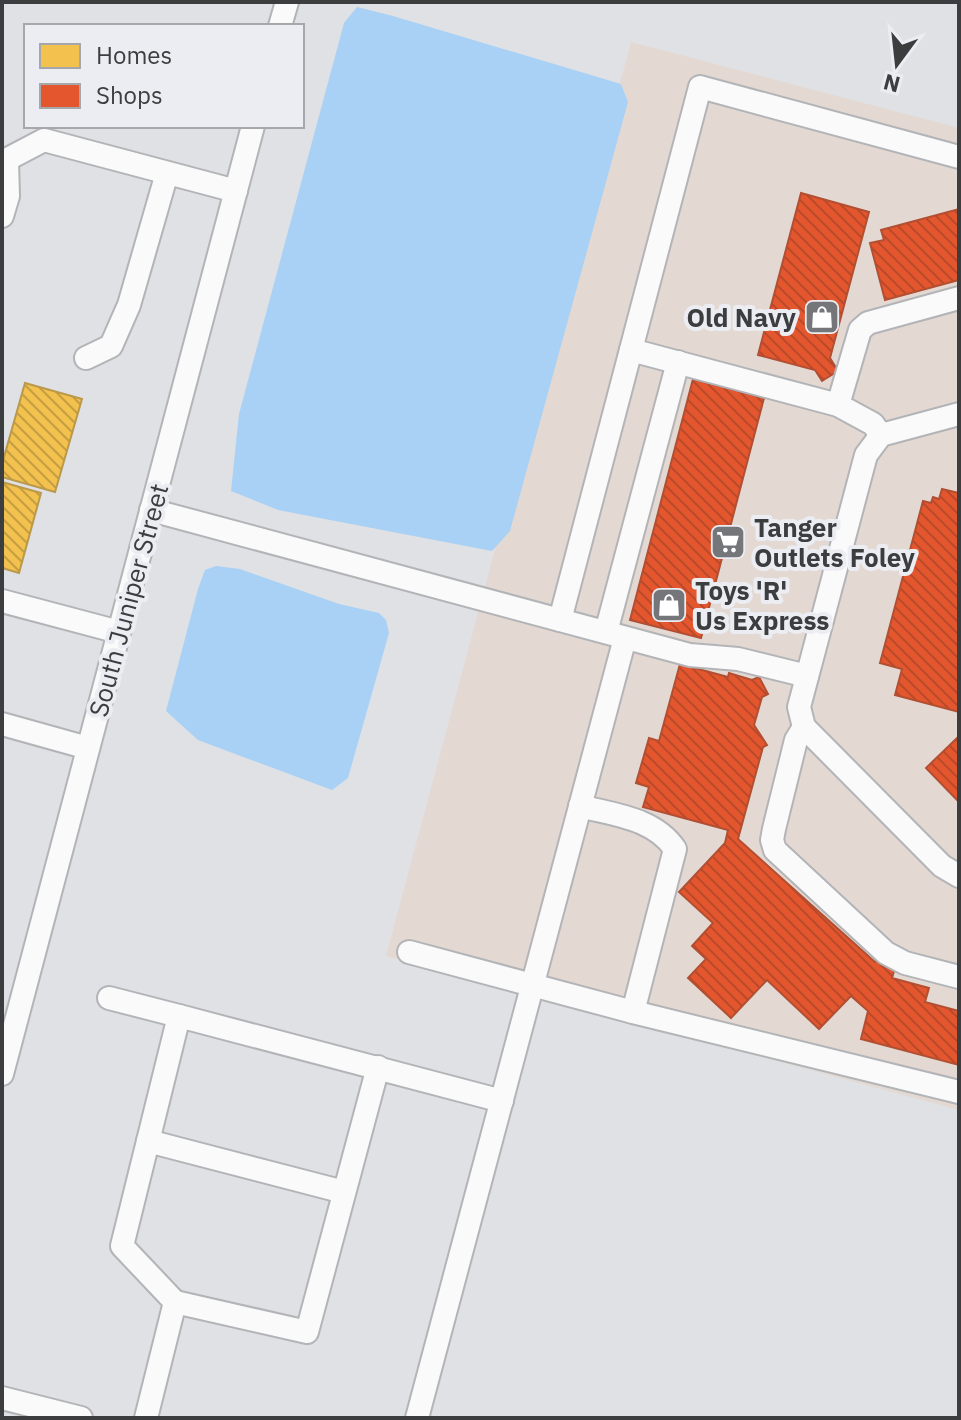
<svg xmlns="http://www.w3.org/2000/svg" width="961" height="1420" font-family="'IBM Plex Sans',sans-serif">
  <defs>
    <pattern id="homes-back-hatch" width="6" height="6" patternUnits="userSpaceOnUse" patternTransform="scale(2)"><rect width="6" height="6" fill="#f2c14e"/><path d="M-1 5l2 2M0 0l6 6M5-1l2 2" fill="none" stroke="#c59e42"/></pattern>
    <pattern id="shops-back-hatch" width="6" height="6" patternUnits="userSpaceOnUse" patternTransform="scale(2)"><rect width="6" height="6" fill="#e4572e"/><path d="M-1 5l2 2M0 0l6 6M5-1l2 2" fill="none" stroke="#ba4929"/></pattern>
  </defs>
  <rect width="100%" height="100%" fill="#dfe1e4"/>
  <path fill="#e3d9d2" d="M 631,42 L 959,128 L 959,1110 L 386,956 Z"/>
  <g fill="#a8d1f5">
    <path d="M 357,7 L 393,16 L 621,84 L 628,102 L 510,531 L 492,551 L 278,510 L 231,491 L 239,414 L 344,23 Z"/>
    <path d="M 216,566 L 240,569 L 339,604 L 379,613 L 386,620 L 389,633 L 348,778 L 332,790 L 198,740 L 166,711 L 198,589 L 205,570 Z"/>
  </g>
  <g fill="url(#homes-back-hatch)" stroke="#bb994a" stroke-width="2">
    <path d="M 25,383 L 82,399 L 55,492 L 2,477 L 2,464 Z"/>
    <path d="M 2,482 L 41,493 L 19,573 L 2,568 Z"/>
  </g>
  <g fill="url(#shops-back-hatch)" stroke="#b24f33" stroke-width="2">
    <path d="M 801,193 L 869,212 L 830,358 L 838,371 L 822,381 L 815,370 L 758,355 Z"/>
    <path d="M 959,209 L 959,280 L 885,300 L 870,243 L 884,240 L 881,230 Z"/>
    <path d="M 693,379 L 764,398 L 701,638 L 630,620 Z"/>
    <path d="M 942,489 L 959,493 L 959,712 L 895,695 L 902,669 L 880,663 L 923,501 L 931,503 L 933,497 L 939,499 Z"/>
    <path d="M 680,664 L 728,677 L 729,673 L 752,680 L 759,677 L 768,694 L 762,697 L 754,725 L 767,745 L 763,747 L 738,839 L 875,962 L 879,958 L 894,971 L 892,978 L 929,988 L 925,1002 L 959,1011 L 959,1065 L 861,1039 L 868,1011 L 851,996 L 819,1029 L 767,980 L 731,1018 L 688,978 L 706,959 L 692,946 L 713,923 L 679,892 L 725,843 L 728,830 L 643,807 L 649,787 L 636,783 L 649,738 L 659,741 Z"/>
    <path d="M 959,736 L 959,802 L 926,768 Z"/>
  </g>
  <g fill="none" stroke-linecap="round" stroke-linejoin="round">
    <g stroke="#b3b4b7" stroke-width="26">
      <g id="minor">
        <path d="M 280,26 L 287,2"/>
        <path d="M 2,162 L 44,140 L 236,191"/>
        <path d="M 2,216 L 8,196 L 7,161"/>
        <path d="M 631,350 L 838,405 L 873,424 L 881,435"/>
        <path d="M 86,358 L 111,346 L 129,305 L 167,173"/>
        <path d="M 838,405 L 860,330 L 868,323 L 959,298"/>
        <path d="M 959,414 L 881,435 L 866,455 L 799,707 L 804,727 L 942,866 L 959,876"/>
        <path d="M 151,510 L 690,655 L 738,659 L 807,676"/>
        <path d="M 2,601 L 119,632"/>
        <path d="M 560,620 L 700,87 L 959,157"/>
        <path d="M 606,632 L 678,362"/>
        <path d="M 2,724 L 88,748"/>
        <path d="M 804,727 L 796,740 L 774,829 L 772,840 L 775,850 L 886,953 L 905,963 L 959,977"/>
        <path d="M 580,806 C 614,815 654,818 675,849 L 633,1012 L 959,1092"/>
        <path d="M 409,952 L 633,1012"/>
        <path d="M 109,998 L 179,1016"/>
        <path d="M 2,1074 L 253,126"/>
        <path d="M 148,1141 L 344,1192"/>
        <path d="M 175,1302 L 307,1332 L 378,1067"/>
        <path d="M 2,1398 L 81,1418"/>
        <path d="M 146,1418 L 175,1302 L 122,1246 L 179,1016 L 502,1101"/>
        <path d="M 417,1418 L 625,638"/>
      </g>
    </g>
    <use href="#minor" stroke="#fafafb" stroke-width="22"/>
  </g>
  <defs>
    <g id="shop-square" transform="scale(1.8)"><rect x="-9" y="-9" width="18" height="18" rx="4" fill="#757679" stroke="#ebedf3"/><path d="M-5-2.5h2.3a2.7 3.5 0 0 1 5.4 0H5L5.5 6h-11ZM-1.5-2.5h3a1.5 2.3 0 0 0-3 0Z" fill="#fff"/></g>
    <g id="supermarket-square" transform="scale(1.8)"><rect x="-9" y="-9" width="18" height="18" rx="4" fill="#757679" stroke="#ebedf3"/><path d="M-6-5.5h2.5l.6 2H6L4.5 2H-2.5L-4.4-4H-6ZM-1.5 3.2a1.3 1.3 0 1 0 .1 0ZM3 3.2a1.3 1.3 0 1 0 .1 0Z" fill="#fff"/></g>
  </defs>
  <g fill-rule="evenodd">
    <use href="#shop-square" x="822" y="317"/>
    <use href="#supermarket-square" x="728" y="542"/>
    <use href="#shop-square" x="669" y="605"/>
  </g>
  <g text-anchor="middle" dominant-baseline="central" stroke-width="8" stroke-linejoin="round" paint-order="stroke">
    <g font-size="26" font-weight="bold" fill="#3c3d3f" stroke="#ebedf3" text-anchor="start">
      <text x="796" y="317" text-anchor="end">Old Navy</text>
      <text x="754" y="527">Tanger<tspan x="754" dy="30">Outlets Foley</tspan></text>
      <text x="695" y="590">Toys 'R'<tspan x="695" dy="30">Us Express</tspan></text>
    </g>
    <g font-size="26" fill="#3c3d3f" stroke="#ebedf3">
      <text transform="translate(128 600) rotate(-75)">South Juniper Street</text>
    </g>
  </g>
  <rect width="961" height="1420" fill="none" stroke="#3c3d3f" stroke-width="8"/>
  <rect x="24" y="24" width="280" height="104" fill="#ebedf3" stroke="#a5a7ab" stroke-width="2"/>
  <rect x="40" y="44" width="40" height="24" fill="#f2c14e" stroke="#a5a7ab" stroke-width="2"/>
  <text x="96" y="64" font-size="24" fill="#3c3d3f">Homes</text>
  <rect x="40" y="84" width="40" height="24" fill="#e4572e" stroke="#a5a7ab" stroke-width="2"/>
  <text x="96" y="104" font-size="24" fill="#3c3d3f">Shops</text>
  <g transform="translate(897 64) rotate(195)" stroke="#ebedf3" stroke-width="6" paint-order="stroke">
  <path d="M0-6L14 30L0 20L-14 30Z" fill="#3c3d3f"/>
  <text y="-12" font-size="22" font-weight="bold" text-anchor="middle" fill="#3c3d3f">N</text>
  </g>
</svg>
